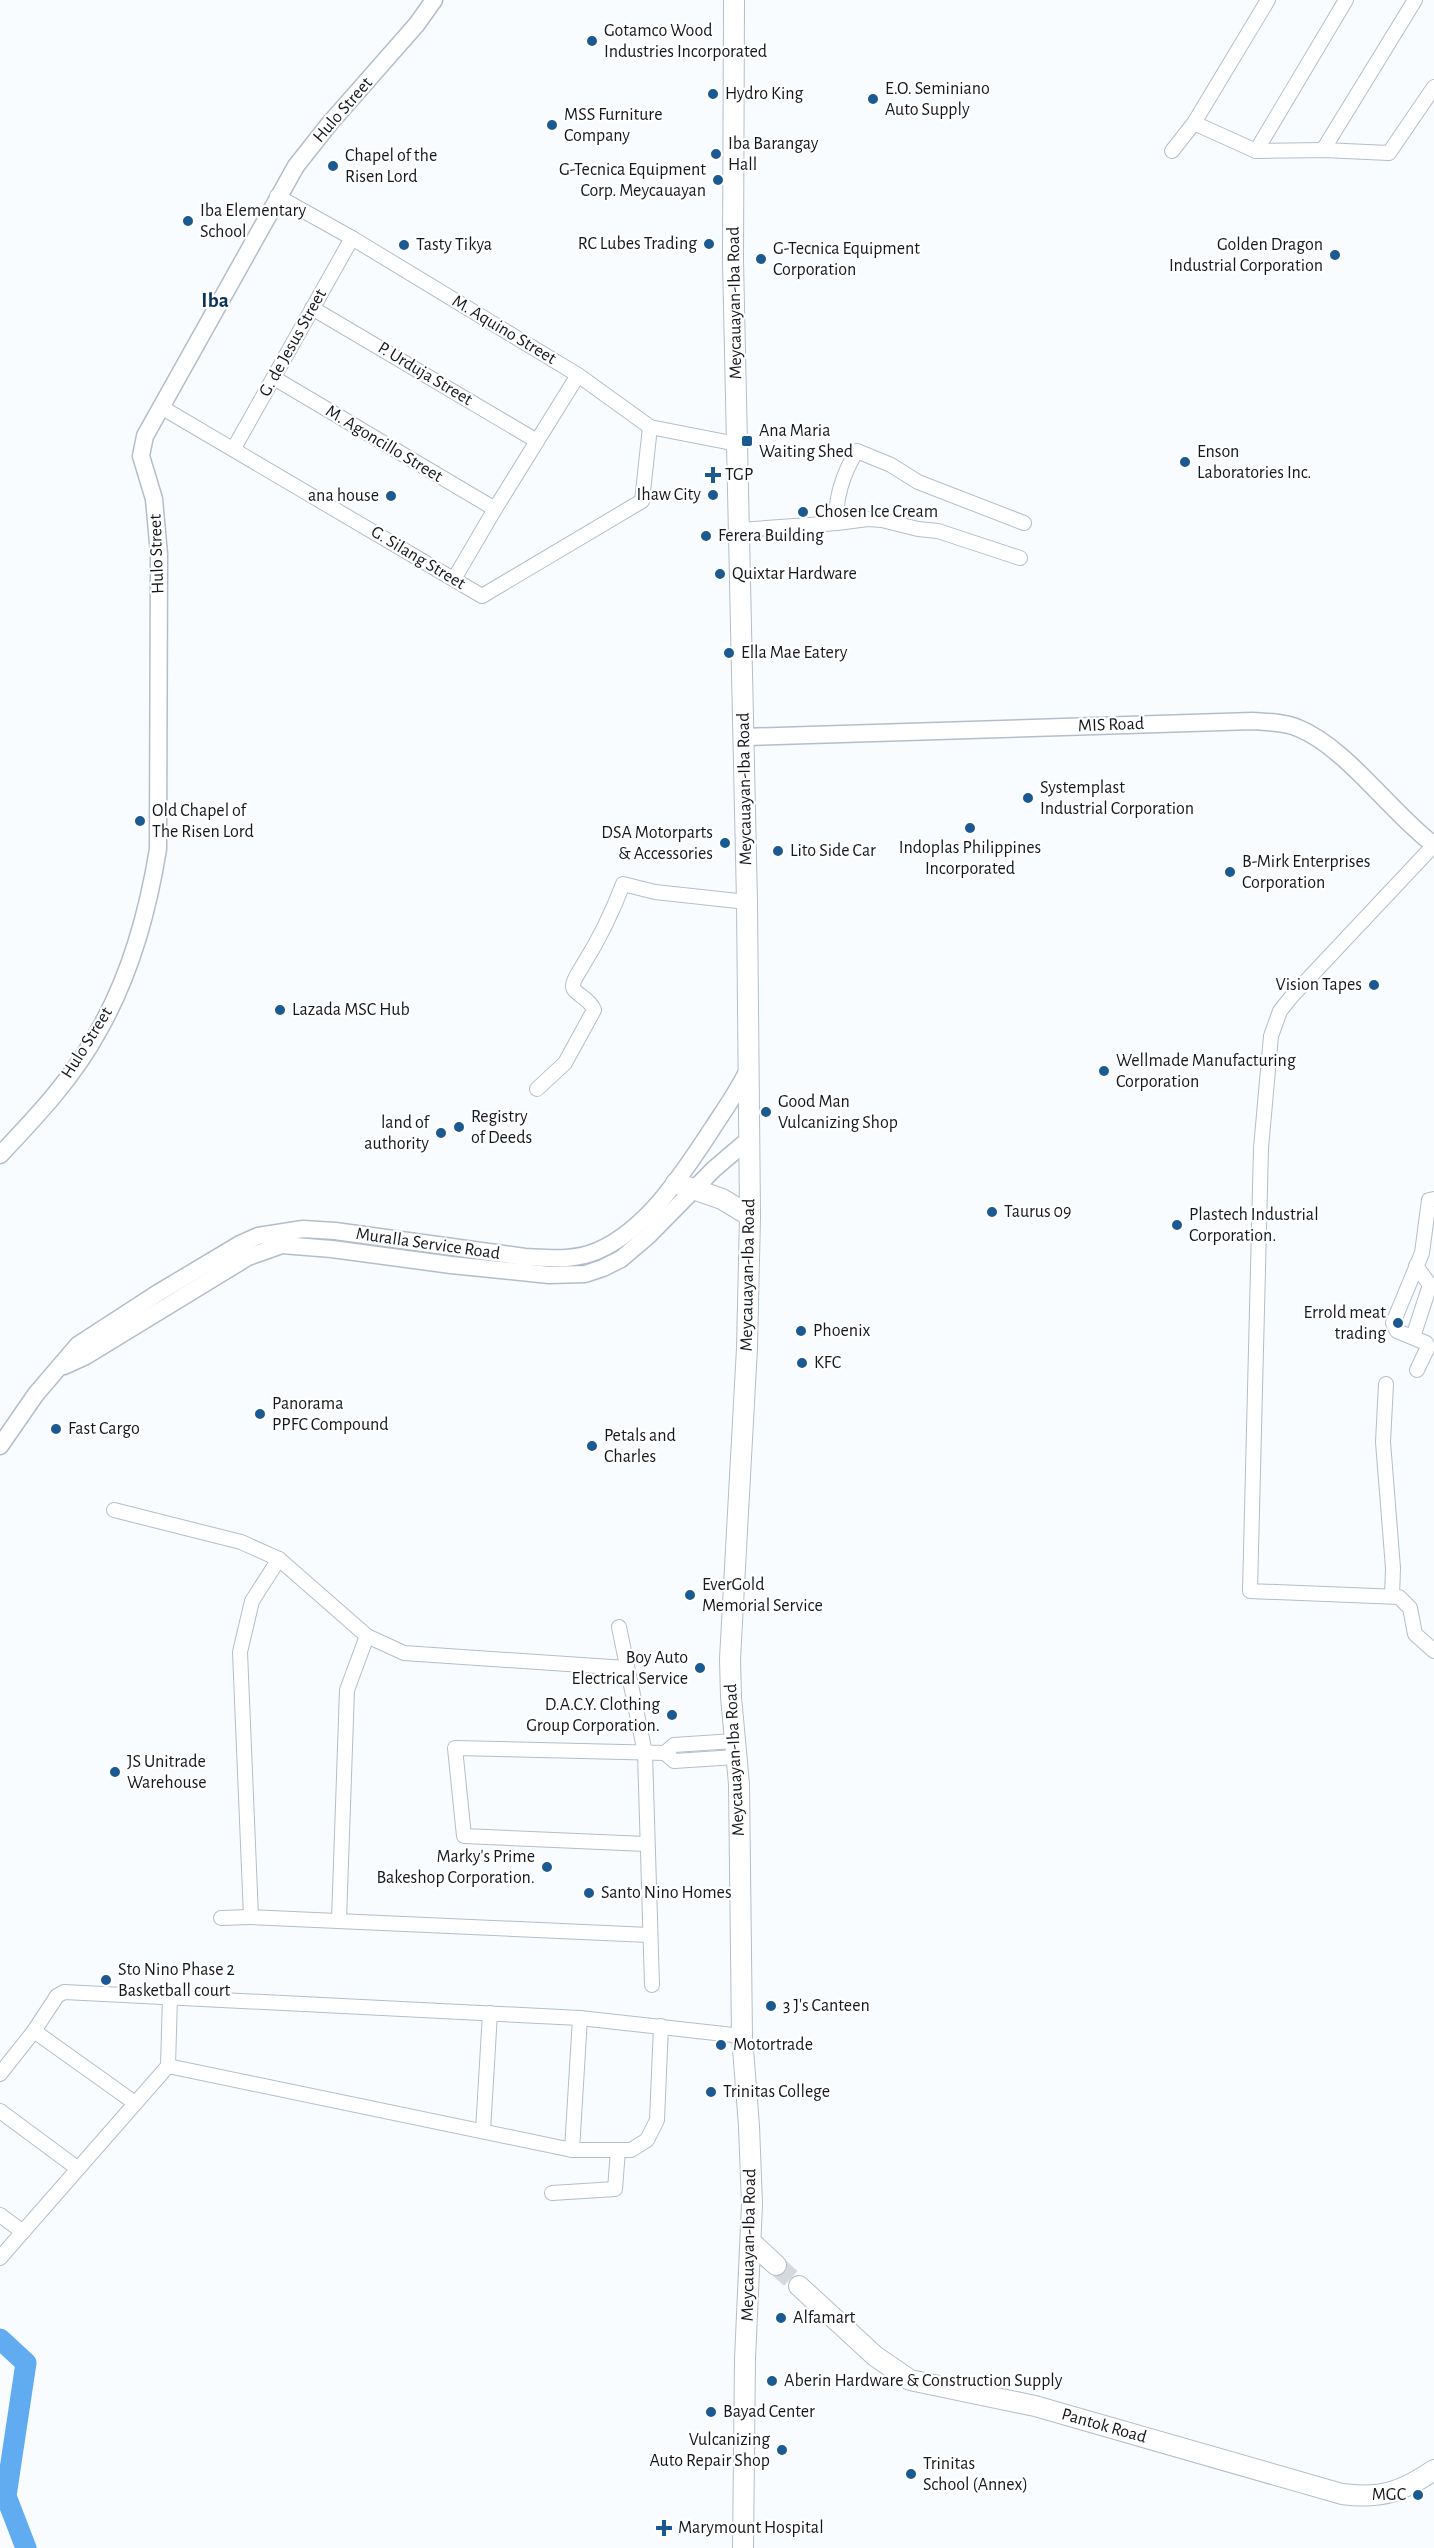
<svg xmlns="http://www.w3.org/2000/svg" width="1434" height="2548" font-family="'Alegreya Sans',sans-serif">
  <rect width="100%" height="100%" fill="#f9fcfe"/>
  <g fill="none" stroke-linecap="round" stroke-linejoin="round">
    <path stroke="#61abf0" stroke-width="21" d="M 0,2339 L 26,2363 L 6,2496 L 26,2548"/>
    <path stroke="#d7dadc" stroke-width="20" stroke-dasharray="20 10" stroke-linecap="butt" d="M 776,2265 L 799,2286"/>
    <g stroke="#b3beca" stroke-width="16">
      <g id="minor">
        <path d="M 1194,123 L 1256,151 L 1323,150 L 1389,153 L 1434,87"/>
        <path d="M 1323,150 L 1415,0"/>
        <path d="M 1172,151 L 1194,123 L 1268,0"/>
        <path d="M 1256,151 L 1346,0"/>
        <path d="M 277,196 L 352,238 L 578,375 L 650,427 L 737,444"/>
        <path d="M 312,308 L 537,441"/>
        <path d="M 274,378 L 495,509"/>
        <path d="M 161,407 L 482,596 L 642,501 L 650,427"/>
        <path d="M 234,448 L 352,238"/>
        <path d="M 837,523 C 834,500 844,471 857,451 L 891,465 L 918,482 L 1024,523"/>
        <path d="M 739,530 L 837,523 L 868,519 L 882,520 L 918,529 L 938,531 L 1020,558"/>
        <path d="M 454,579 L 495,509 L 578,375"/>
        <path d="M 1434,845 L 1292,996 L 1280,1011 L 1271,1036 L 1261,1148 L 1250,1591 L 1399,1597 L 1410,1608 L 1415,1634 L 1434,1651"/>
        <path d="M 537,1089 L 565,1063 L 594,1010 C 590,998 573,994 573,986 C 573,979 580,971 583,965 C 600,938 612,913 623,884 L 655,892 L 747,902"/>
        <path d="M 1413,1337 L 1430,1285 L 1416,1266"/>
        <path d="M 1417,1370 L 1428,1347 L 1426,1343 L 1397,1331 L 1393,1323 L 1422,1253 L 1429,1200 L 1434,1199"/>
        <path d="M 1386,1384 L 1383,1442 L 1393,1568 L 1392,1596"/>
        <path d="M 114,1510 L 241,1542 L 279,1559 L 367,1636 L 404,1653 L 626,1668"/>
        <path d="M 279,1559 L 252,1601 L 240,1652 L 251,1917 L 649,1935"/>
        <path d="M 619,1627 L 645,1753 L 652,1985"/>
        <path d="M 665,1753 L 674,1761 L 736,1757"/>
        <path d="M 646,1844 L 464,1836 L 455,1748 L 665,1753 L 674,1745 L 734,1741"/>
        <path d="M 221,1918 L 251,1917"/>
        <path d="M 339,1920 L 347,1690 L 367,1636"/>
        <path d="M 34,2031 L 135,2103"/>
        <path d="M 168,2066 L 572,2150 L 631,2150 L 647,2140 L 657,2120 L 661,2026"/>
        <path d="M 0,2074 L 34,2031 L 57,1996 L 64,1992 L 580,2018 L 742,2036"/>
        <path d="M 0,2111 L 77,2168"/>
        <path d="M 483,2131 L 490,2013"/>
        <path d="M 572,2150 L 580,2018"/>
        <path d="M 552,2193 L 615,2189 L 618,2150"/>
        <path d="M 0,2215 L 23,2232"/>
        <path d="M 0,2258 L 168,2066 L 170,1996"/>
      </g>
    </g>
    <g stroke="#b3beca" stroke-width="19">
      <g id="tertiary">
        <path d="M 744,737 L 1253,721 C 1267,722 1285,722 1298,728 C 1346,747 1392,814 1434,845"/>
        <path d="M 0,1155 C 36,1117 74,1077 99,1030 C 131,974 148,911 158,849 L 159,554 L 154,499 L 141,456 L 145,436 L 296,166 L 330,123 L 417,24 L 434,0"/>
        <path d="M 64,1366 L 86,1356 L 248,1257 L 282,1245 L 332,1249 L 451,1265 L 549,1275 L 585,1274 L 603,1268 L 621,1259 L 648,1236 L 714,1169 L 748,1140"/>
        <path d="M 0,1446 L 36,1394 L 78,1345 L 158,1293 L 240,1244 L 258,1236 L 303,1229 L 335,1231 L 525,1257 C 549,1258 574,1261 597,1251 C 648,1229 683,1173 712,1129 C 725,1109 738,1091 748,1070"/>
      </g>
    </g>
    <g stroke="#b3beca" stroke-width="22">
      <g id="secondary">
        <path d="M 734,0 L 733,261 L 747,902 L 750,1216 L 747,1348 L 730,1659 L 731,1697 L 739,1784 L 742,2036 L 749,2126 L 752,2204 L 745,2359 L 743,2548"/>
        <path d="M 676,1183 L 722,1199 L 750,1216"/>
        <path d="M 752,2243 L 776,2265"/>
        <path d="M 799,2286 L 875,2356 L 910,2380 L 1035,2406 L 1342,2494 C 1381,2499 1402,2492 1434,2470"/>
      </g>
    </g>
    <use href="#minor" stroke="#fff" stroke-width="14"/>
    <use href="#tertiary" stroke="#fff" stroke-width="16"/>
    <use href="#secondary" stroke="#fff" stroke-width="20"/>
  </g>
  <g fill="#1b5a90" stroke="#fff" stroke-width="2">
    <circle cx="592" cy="41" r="6"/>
    <circle cx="713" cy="94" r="6"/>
    <circle cx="873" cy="99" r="6"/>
    <circle cx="552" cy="125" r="6"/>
    <circle cx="716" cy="154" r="6"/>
    <circle cx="333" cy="166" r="6"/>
    <circle cx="718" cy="180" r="6"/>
    <circle cx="188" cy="221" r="6"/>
    <circle cx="709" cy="244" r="6"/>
    <circle cx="404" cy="245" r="6"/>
    <circle cx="1335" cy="255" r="6"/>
    <circle cx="761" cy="259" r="6"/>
    <rect x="741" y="435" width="12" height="12" rx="3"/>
    <circle cx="1185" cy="462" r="6"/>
    <path d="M710 466h6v6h6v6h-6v6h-6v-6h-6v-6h6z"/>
    <circle cx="713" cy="495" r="6"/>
    <circle cx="391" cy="496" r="6"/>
    <circle cx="803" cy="512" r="6"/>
    <circle cx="706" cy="536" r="6"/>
    <circle cx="720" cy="574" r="6"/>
    <circle cx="729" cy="653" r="6"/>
    <circle cx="1028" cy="798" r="6"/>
    <circle cx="140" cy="821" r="6"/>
    <circle cx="970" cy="828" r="6"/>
    <circle cx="725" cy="843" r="6"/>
    <circle cx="778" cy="851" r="6"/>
    <circle cx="1230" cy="872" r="6"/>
    <circle cx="1374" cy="985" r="6"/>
    <circle cx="280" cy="1010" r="6"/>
    <circle cx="1104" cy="1071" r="6"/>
    <circle cx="766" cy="1112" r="6"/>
    <circle cx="459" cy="1127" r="6"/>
    <circle cx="441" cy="1133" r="6"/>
    <circle cx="992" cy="1212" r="6"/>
    <circle cx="1177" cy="1225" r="6"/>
    <circle cx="1398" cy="1323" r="6"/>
    <circle cx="801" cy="1331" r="6"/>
    <circle cx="802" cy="1363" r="6"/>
    <circle cx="260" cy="1414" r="6"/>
    <circle cx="56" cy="1429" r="6"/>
    <circle cx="592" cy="1446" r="6"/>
    <circle cx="690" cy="1595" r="6"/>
    <circle cx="700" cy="1668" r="6"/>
    <circle cx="672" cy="1715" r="6"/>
    <circle cx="115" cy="1772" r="6"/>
    <circle cx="547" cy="1867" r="6"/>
    <circle cx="589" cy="1893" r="6"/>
    <circle cx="106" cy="1980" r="6"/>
    <circle cx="771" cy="2006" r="6"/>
    <circle cx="721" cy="2045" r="6"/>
    <circle cx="711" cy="2092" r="6"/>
    <circle cx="781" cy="2318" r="6"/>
    <circle cx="772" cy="2381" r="6"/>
    <circle cx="711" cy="2412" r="6"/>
    <circle cx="782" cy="2450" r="6"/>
    <circle cx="911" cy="2474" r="6"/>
    <circle cx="1418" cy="2495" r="6"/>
    <path d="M661 2519h6v6h6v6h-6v6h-6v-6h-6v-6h6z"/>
  </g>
  <g text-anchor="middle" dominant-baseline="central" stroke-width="4.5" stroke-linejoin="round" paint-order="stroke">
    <g font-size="18" fill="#15191d" stroke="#fff" text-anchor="start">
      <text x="604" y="31">Gotamco Wood<tspan x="604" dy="21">Industries Incorporated</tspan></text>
      <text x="885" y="89">E.O. Seminiano<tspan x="885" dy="21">Auto Supply</tspan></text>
      <text x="725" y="94">Hydro King</text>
      <text x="564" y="115">MSS Furniture<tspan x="564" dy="21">Company</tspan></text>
      <text x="728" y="144">Iba Barangay<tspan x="728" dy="21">Hall</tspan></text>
      <text x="345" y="156">Chapel of the<tspan x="345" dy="21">Risen Lord</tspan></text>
      <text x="706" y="170" text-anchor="end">G-Tecnica Equipment<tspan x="706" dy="21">Corp. Meycauayan</tspan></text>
      <text x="200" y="211">Iba Elementary<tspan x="200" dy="21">School</tspan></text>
      <text x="697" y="244" text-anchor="end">RC Lubes Trading</text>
      <text x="416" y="245">Tasty Tikya</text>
      <text x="1323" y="245" text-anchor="end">Golden Dragon<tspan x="1323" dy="21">Industrial Corporation</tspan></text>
      <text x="773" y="249">G-Tecnica Equipment<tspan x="773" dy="21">Corporation</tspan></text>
      <text x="759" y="431">Ana Maria<tspan x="759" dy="21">Waiting Shed</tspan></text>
      <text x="1197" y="452">Enson<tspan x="1197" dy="21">Laboratories Inc.</tspan></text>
      <text x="725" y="475">TGP</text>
      <text x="701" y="495" text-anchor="end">Ihaw City</text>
      <text x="379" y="496" text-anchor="end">ana house</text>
      <text x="815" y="512">Chosen Ice Cream</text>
      <text x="718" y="536">Ferera Building</text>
      <text x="732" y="574">Quixtar Hardware</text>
      <text x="741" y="653">Ella Mae Eatery</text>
      <text x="1040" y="788">Systemplast<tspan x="1040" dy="21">Industrial Corporation</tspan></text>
      <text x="152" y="811">Old Chapel of<tspan x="152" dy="21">The Risen Lord</tspan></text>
      <text x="713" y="833" text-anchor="end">DSA Motorparts<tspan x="713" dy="21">&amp; Accessories</tspan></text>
      <text x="970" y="848" text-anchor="middle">Indoplas Philippines<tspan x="970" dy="21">Incorporated</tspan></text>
      <text x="790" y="851">Lito Side Car</text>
      <text x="1242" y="862">B-Mirk Enterprises<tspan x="1242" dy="21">Corporation</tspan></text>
      <text x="1362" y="985" text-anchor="end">Vision Tapes</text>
      <text x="292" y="1010">Lazada MSC Hub</text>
      <text x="1116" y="1061">Wellmade Manufacturing<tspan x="1116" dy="21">Corporation</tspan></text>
      <text x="778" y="1102">Good Man<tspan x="778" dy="21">Vulcanizing Shop</tspan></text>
      <text x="471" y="1117">Registry<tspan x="471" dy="21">of Deeds</tspan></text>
      <text x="429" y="1123" text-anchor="end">land of<tspan x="429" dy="21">authority</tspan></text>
      <text x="1004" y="1212">Taurus 09</text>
      <text x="1189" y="1215">Plastech Industrial<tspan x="1189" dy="21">Corporation.</tspan></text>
      <text x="1386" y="1313" text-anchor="end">Errold meat<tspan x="1386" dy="21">trading</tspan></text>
      <text x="813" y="1331">Phoenix</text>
      <text x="814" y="1363">KFC</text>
      <text x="272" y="1404">Panorama<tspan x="272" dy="21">PPFC Compound</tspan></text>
      <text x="68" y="1429">Fast Cargo</text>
      <text x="604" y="1436">Petals and<tspan x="604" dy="21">Charles</tspan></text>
      <text x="702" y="1585">EverGold<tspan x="702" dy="21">Memorial Service</tspan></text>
      <text x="688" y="1658" text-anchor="end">Boy Auto<tspan x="688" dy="21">Electrical Service</tspan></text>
      <text x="660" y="1705" text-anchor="end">D.A.C.Y. Clothing<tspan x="660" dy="21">Group Corporation.</tspan></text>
      <text x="127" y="1762">JS Unitrade<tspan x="127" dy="21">Warehouse</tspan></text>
      <text x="535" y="1857" text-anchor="end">Marky's Prime<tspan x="535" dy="21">Bakeshop Corporation.</tspan></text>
      <text x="601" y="1893">Santo Nino Homes</text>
      <text x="118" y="1970">Sto Nino Phase 2<tspan x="118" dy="21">Basketball court</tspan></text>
      <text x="783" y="2006">3 J's Canteen</text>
      <text x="733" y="2045">Motortrade</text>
      <text x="723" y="2092">Trinitas College</text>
      <text x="793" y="2318">Alfamart</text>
      <text x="784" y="2381">Aberin Hardware &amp; Construction Supply</text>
      <text x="723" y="2412">Bayad Center</text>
      <text x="770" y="2440" text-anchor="end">Vulcanizing<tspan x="770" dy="21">Auto Repair Shop</tspan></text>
      <text x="923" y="2464">Trinitas<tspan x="923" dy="21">School (Annex)</tspan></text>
      <text x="1406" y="2495" text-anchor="end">MGC</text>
      <text x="678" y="2528">Marymount Hospital</text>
    </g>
    <g font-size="18" fill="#15191d" stroke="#fff">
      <text transform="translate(343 110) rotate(-49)">Hulo Street</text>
      <text transform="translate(735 303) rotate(-91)">Meycauayan-Iba Road</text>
      <text transform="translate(504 330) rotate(31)">M. Aquino Street</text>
      <text transform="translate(293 343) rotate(-61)">G. de Jesus Street</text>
      <text transform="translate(425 374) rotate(31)">P. Urduja Street</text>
      <text transform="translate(384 444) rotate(31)">M. Agoncillo Street</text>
      <text transform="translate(157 554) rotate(-92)">Hulo Street</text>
      <text transform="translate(418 558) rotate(31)">G. Silang Street</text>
      <text transform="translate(1111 725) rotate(-2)">MIS Road</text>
      <text transform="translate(745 789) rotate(-91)">Meycauayan-Iba Road</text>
      <text transform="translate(87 1043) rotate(-58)">Hulo Street</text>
      <text transform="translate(428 1244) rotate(8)">Muralla Service Road</text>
      <text transform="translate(748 1275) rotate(-89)">Meycauayan-Iba Road</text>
      <text transform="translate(735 1760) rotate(-93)">Meycauayan-Iba Road</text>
      <text transform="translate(749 2245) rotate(-89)">Meycauayan-Iba Road</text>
      <text transform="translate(1104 2426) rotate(16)">Pantok Road</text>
    </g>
    <g font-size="21" font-weight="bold" fill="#083459" stroke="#fff">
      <text x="215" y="300">Iba</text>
    </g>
  </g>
</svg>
